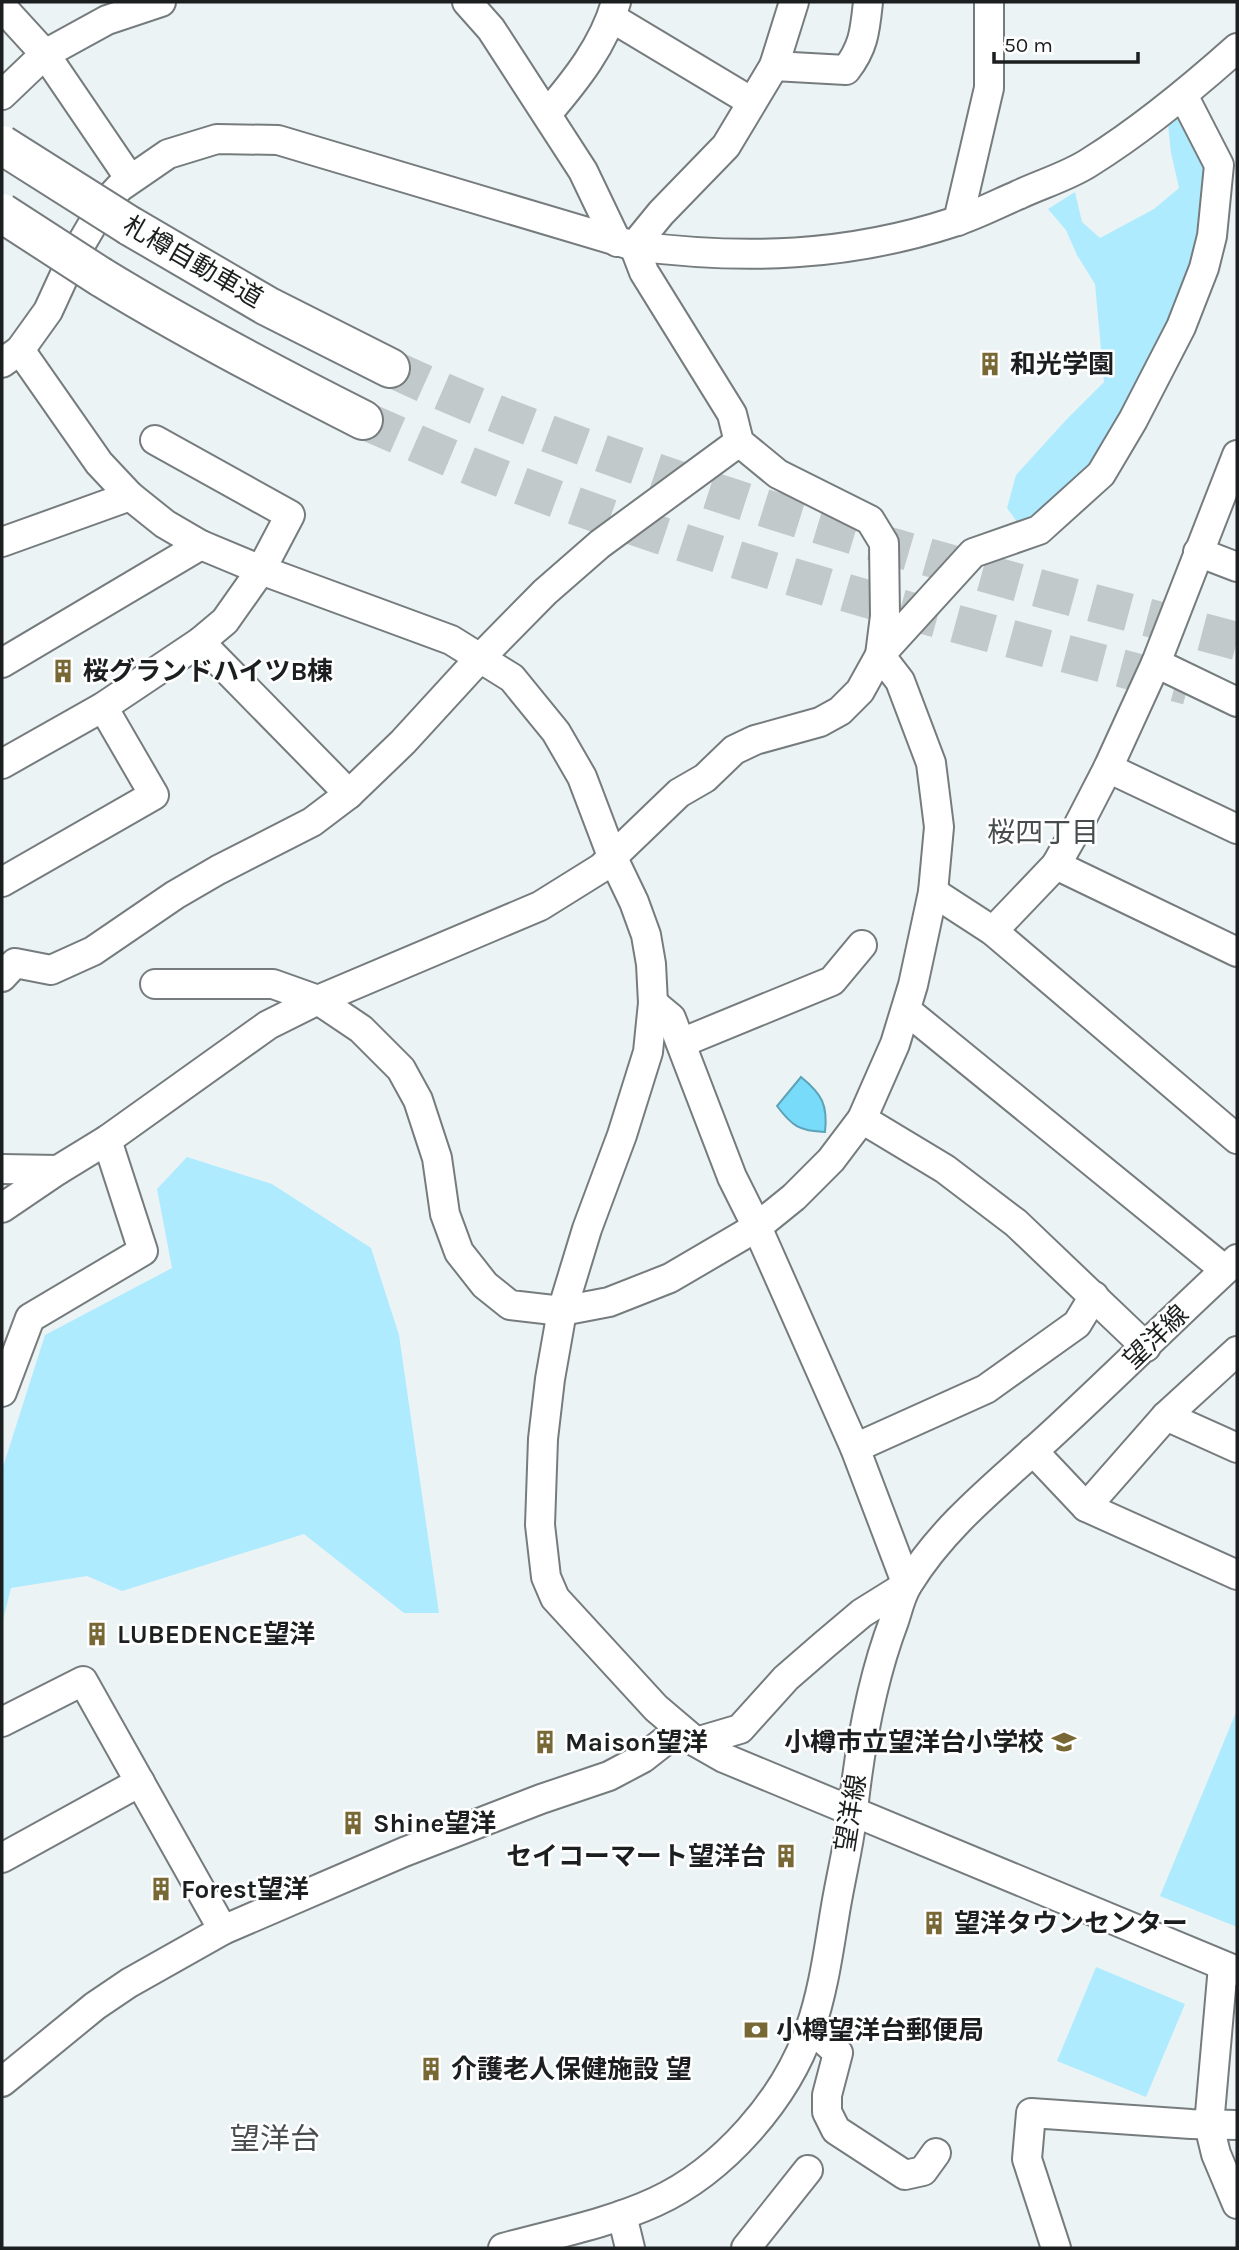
<svg xmlns="http://www.w3.org/2000/svg" width="1239" height="2250" font-family="Karla,'Noto Sans JP',sans-serif">
  <rect width="100%" height="100%" fill="#ecf3f5"/>
  <g fill="#aeebfe">
    <path d="M 1184,116 L 1204,168 L 1203,227 L 1180,300 L 1089,475 L 1042,514 L 1017,522 L 1007,508 L 1016,475 L 1066,420 L 1104,382 L 1095,284 L 1077,255 L 1066,230 L 1048,209 L 1075,192 L 1082,222 L 1100,238 L 1154,209 L 1179,188 L 1171,153 L 1168,124 Z"/>
    <path d="M 187,1157 L 272,1184 L 371,1248 L 399,1335 L 439,1613 L 404,1613 L 304,1534 L 122,1591 L 87,1576 L 11,1588 L 2,1624 L 2,1470 L 45,1335 L 172,1268 L 157,1189 Z"/>
    <path d="M 1237,1710 L 1237,1927 L 1160,1896 Z"/>
    <path d="M 1096,1967 L 1185,2004 L 1146,2097 L 1057,2061 Z"/>
  </g>
  <path fill="#77dbf9" stroke="#5ca3b8" stroke-width="2" d="M 801,1077 C 822,1094 828,1105 825,1132 C 799,1131 792,1126 777,1106 Z"/>
  <g fill="none" stroke-linecap="round" stroke-linejoin="round">
    <g stroke="#c2c9ca" stroke-width="38" stroke-dasharray="38 19" stroke-linecap="butt">
      <path d="M 390,368 C 425,384 461,400 497,414 C 736,508 989,576 1237,641"/>
      <path d="M 363,420 C 400,436 437,453 475,468 C 704,559 950,623 1188,686"/>
    </g>
    <g stroke="#767c7e" stroke-width="32">
      <g id="minor">
        <path d="M 467,2 L 491,29 L 583,171 L 617,242"/>
        <path d="M 2,7 L 45,54 L 130,179"/>
        <path d="M 612,18 L 752,102"/>
        <path d="M 774,66 L 846,70 C 864,47 865,30 868,2"/>
        <path d="M 2,95 L 45,54 L 107,20 L 161,2"/>
        <path d="M 547,114 C 576,80 604,45 616,2"/>
        <path d="M 958,221 L 989,88 L 989,2"/>
        <path d="M 20,350 L 99,463 L 130,496 L 165,524 L 201,545 L 261,570 L 451,640 L 512,678 L 556,732 L 582,777 L 612,856 L 634,902 L 646,935 L 651,964 L 653,1003 L 648,1052 L 622,1135 L 587,1229 L 562,1311 L 550,1379 L 543,1439 L 540,1525 L 546,1577 L 555,1598 L 656,1708 L 696,1742 L 724,1758 L 1237,1971"/>
        <path d="M 2,363 L 20,350 L 48,311 L 71,261 L 105,203 L 120,187 L 168,154 L 217,139 L 278,140 L 634,246 C 745,260 847,257 954,222 C 976,215 997,204 1018,195 C 1041,184 1069,176 1090,162 C 1143,129 1191,89 1237,48"/>
        <path d="M 2,542 L 130,496"/>
        <path d="M 1198,552 L 1237,567"/>
        <path d="M 200,642 L 349,794"/>
        <path d="M 2,663 L 201,545"/>
        <path d="M 1156,663 L 1237,702"/>
        <path d="M 2,764 L 103,707 L 200,642 L 225,621 L 261,570 L 290,515 L 155,440"/>
        <path d="M 1108,768 L 1237,829"/>
        <path d="M 1056,865 L 1237,952"/>
        <path d="M 2,882 L 154,795 L 103,707"/>
        <path d="M 933,892 L 993,931 L 1237,1139"/>
        <path d="M 993,931 L 1056,865 L 1077,828 L 1108,768 L 1156,663 L 1237,455"/>
        <path d="M 2,977 L 15,963 L 51,970 L 93,951 L 175,895 L 218,870 L 312,822 L 349,794 L 403,742 L 480,658 L 545,592 L 600,544 L 739,442"/>
        <path d="M 155,984 L 273,984 L 318,1000 L 361,1029 L 401,1069 L 418,1100 L 437,1158 L 445,1214 L 459,1252 L 485,1285 L 510,1305 L 562,1311 L 609,1302 L 670,1278 L 757,1227 L 794,1197 L 831,1160 L 862,1119 L 895,1044 L 913,985 L 924,934 L 933,892 L 939,827 L 931,763 L 900,681 L 880,655 L 885,616 L 884,543 L 870,520 L 778,474 L 739,442 L 732,414 L 644,272 L 634,246 L 661,213 L 726,146 L 774,66 L 794,2"/>
        <path d="M 653,1003 L 671,1018 L 732,1177 L 757,1227 L 855,1448 L 907,1585"/>
        <path d="M 906,1010 L 1225,1270"/>
        <path d="M 681,1043 L 832,981 L 862,945"/>
        <path d="M 862,1119 L 945,1169 L 1016,1223 L 1146,1347"/>
        <path d="M 2,1169 L 58,1170"/>
        <path d="M 2,1208 L 58,1170 L 107,1140 L 268,1025 L 318,1000 L 540,906 L 601,868 L 679,793 L 705,778 L 734,750 L 755,740 L 820,722 L 840,711 L 860,691 L 880,655 L 973,553 L 1039,530 L 1101,474 L 1133,420 L 1181,327 L 1204,268 L 1212,236 L 1219,165 L 1183,95"/>
        <path d="M 2,1392 L 30,1318 L 143,1251 L 107,1140"/>
        <path d="M 1166,1416 L 1237,1448"/>
        <path d="M 855,1448 L 986,1389 L 1077,1324 L 1094,1296"/>
        <path d="M 1033,1451 L 1086,1507 L 1237,1575"/>
        <path d="M 1086,1507 L 1166,1416 L 1237,1351"/>
        <path d="M 2,1722 L 83,1681 L 223,1930"/>
        <path d="M 696,1742 L 740,1729 L 786,1678 L 824,1645 L 862,1613 L 907,1585"/>
        <path d="M 2,1858 L 140,1782"/>
        <path d="M 1223,1966 L 1209,2125 L 1216,2154 L 1237,2204"/>
        <path d="M 811,2028 L 838,2053 L 827,2095 L 827,2112 L 836,2130 L 905,2175 L 923,2171 L 936,2153"/>
        <path d="M 2,2082 L 95,2006 L 129,1983 L 223,1930 L 404,1852 L 541,1799 L 609,1776 L 643,1758 L 680,1729"/>
        <path d="M 622,2215 L 630,2248"/>
        <path d="M 503,2248 C 553,2234 607,2224 655,2202 C 723,2171 786,2099 810,2029 C 824,1989 829,1947 836,1906 C 842,1871 851,1836 854,1801 C 861,1740 872,1679 894,1621 C 898,1609 901,1595 908,1584 C 944,1525 1000,1482 1050,1436 C 1113,1378 1174,1317 1237,1259"/>
        <path d="M 746,2248 L 808,2170"/>
        <path d="M 1056,2248 L 1027,2159 L 1031,2113 L 1191,2124 L 1237,2125"/>
      </g>
    </g>
    <g stroke="#767c7e" stroke-width="42">
      <g id="highway">
        <path d="M 130,226 L 267,306 L 390,368"/>
        <path d="M 101,277 C 186,329 274,375 363,420"/>
      </g>
    </g>
    <use href="#minor" stroke="#fff" stroke-width="28"/>
    <use href="#highway" stroke="#fff" stroke-width="38"/>
    <g stroke="#767c7e" stroke-width="42" stroke-linecap="butt">
      <g id="highway-bridge">
        <path d="M 2,145 L 130,226"/>
        <path d="M 2,213 L 101,277"/>
      </g>
    </g>
    <use href="#highway-bridge" stroke="#fff" stroke-width="38"/>
  </g>
  <defs>
    <g id="building-bare" transform="scale(1.89)"><path d="M-4-6H4V6H1V3H-1V6H-4ZM-2.5-4.3h1.7v1.8h-1.7ZM.8-4.3h1.7v1.8H.8ZM-2.5-1h1.7V.8h-1.7ZM.8-1h1.7V.8H.8Z" fill="#786836" stroke="#fff" stroke-width="2.5" paint-order="stroke"/></g>
    <g id="school-bare" transform="scale(1.89)"><path d="M0-5L7-2L0 1L-7-2ZM-4 1L0 2.5L4 1V4Q0 6-4 4Z" fill="#786836" stroke="#fff" stroke-width="2.5" paint-order="stroke"/></g>
    <g id="bank-bare" transform="scale(1.89)"><path d="M-6-4H6V4H-6ZM0-2.3a2.3 2.3 0 1 0 0 4.6a2.3 2.3 0 1 0 0-4.6Z" fill="#786836" stroke="#fff" stroke-width="2.5" paint-order="stroke"/></g>
  </defs>
  <g fill-rule="evenodd">
    <use href="#building-bare" x="990" y="364"/>
    <use href="#building-bare" x="63" y="671"/>
    <use href="#building-bare" x="97" y="1634"/>
    <use href="#building-bare" x="545" y="1742"/>
    <use href="#school-bare" x="1064" y="1742"/>
    <use href="#building-bare" x="353" y="1823"/>
    <use href="#building-bare" x="786" y="1856"/>
    <use href="#building-bare" x="161" y="1889"/>
    <use href="#building-bare" x="934" y="1923"/>
    <use href="#bank-bare" x="756" y="2030"/>
    <use href="#building-bare" x="431" y="2069"/>
  </g>
  <g text-anchor="middle" dominant-baseline="central" stroke-width="5" stroke-linejoin="round" paint-order="stroke">
    <g font-size="26" fill="#1c1f1f" stroke="#fff">
      <text transform="translate(193 262) rotate(30)">札樽自動車道</text>
      <text transform="translate(1156 1337) rotate(-44)">望洋線</text>
      <text transform="translate(851 1813) rotate(-81)">望洋線</text>
    </g>
    <g font-size="26" font-weight="bold" fill="#1c1f1f" stroke="#fff" text-anchor="start">
      <text x="1010" y="364">和光学園</text>
      <text x="83" y="671">桜グランドハイツB棟</text>
      <text x="117" y="1634">LUBEDENCE望洋</text>
      <text x="565" y="1742">Maison望洋</text>
      <text x="1044" y="1742" text-anchor="end">小樽市立望洋台小学校</text>
      <text x="373" y="1823">Shine望洋</text>
      <text x="766" y="1856" text-anchor="end">セイコーマート望洋台</text>
      <text x="181" y="1889">Forest望洋</text>
      <text x="954" y="1923">望洋タウンセンター</text>
      <text x="776" y="2030">小樽望洋台郵便局</text>
      <text x="451" y="2069">介護老人保健施設 望</text>
    </g>
    <g font-size="28" fill="#474c4e" stroke="#fff">
      <text x="1043" y="832">桜四丁目</text>
    </g>
    <g font-size="30" fill="#474c4e" stroke="#fff">
      <text x="275" y="2139">望洋台</text>
    </g>
  </g>
  <rect width="1239" height="2250" fill="none" stroke="#1c1f1f" stroke-width="7"/>
  <path d="M994 52v10h144v-10" fill="none" stroke="#1c1f1f" stroke-width="3.5"/>
  <text x="1004" y="52" font-size="21" fill="#1c1f1f" stroke="#ffffff" stroke-width="5" paint-order="stroke">50 m</text>
</svg>
